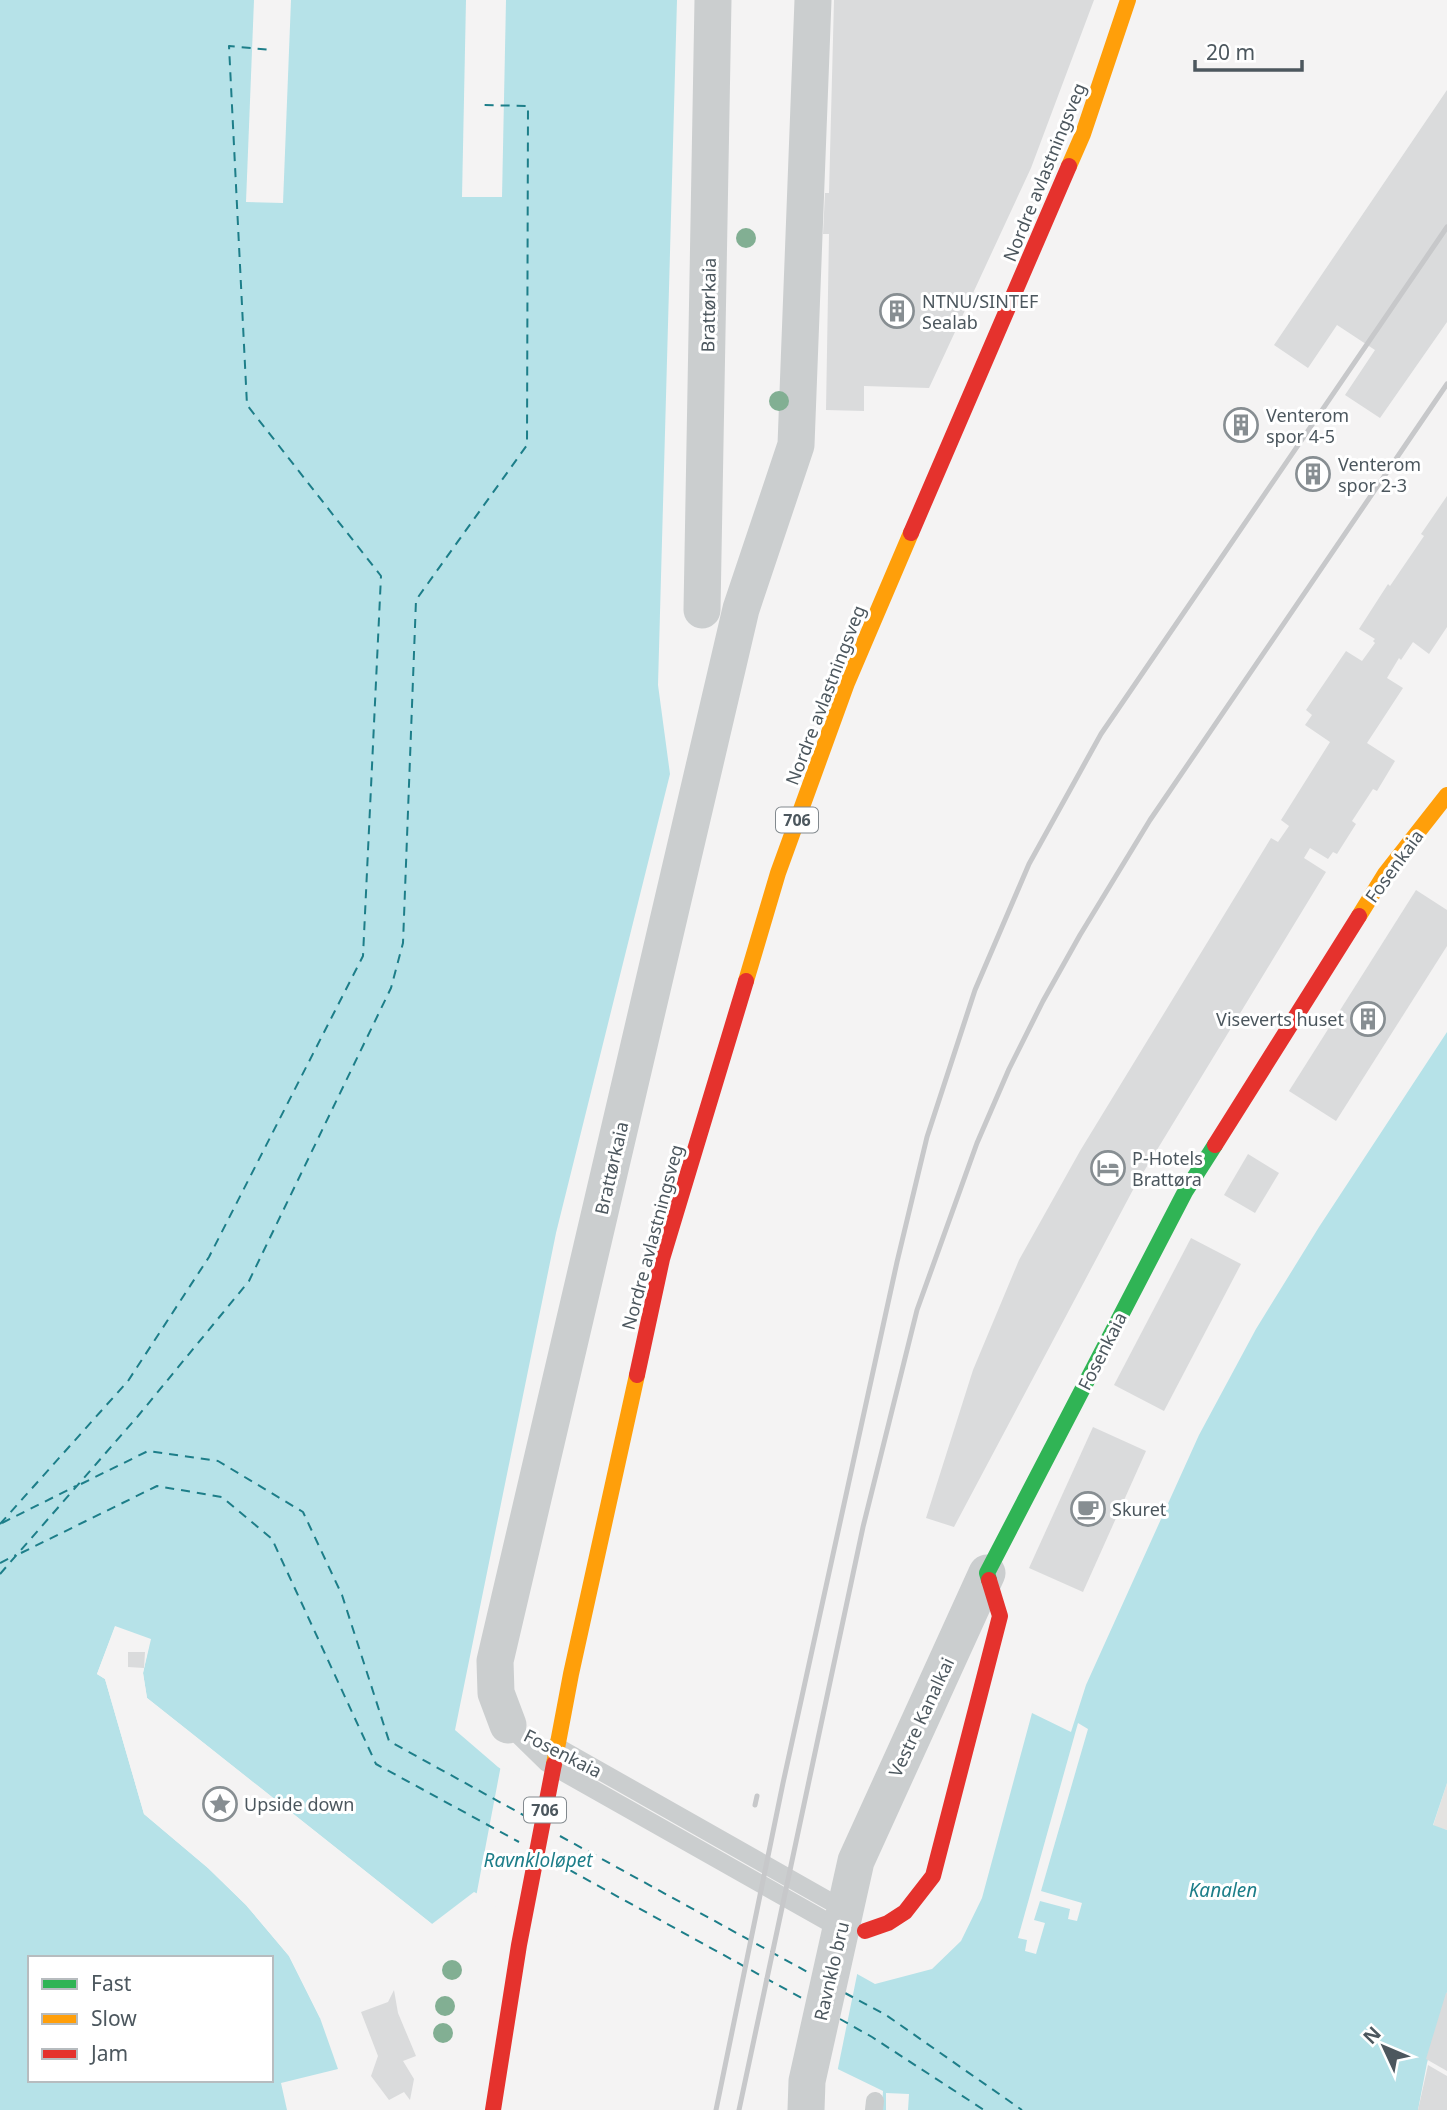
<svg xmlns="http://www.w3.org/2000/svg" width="1447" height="2110" font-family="'Noto Sans',sans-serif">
  <rect width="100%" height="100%" fill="#f4f3f3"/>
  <path fill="#e4e3e1" d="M 1447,1783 L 1447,1830 L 1433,1826 Z"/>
  <path fill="#b6e2e8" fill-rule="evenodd" d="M 0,0 L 677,0 L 658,685 L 670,774 L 556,1233 L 455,1730 L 498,1767 L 558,1806 L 875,1984 L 932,1969 L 961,1941 L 982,1898 L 1032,1713 L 1071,1732 L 1086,1685 L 1199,1435 L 1256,1329 L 1319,1227 L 1447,1032 L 1447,1783 L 1433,1825 L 1447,1830 L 1447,1992 L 1427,2063 L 1418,2110 L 882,2110 L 883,2091 L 474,1892 L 432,1924 L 147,1698 L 143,1673 L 150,1640 L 115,1627 L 97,1674 L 105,1679 L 144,1814 L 208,1868 L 246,1905 L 289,1956 L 320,2018 L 338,2069 L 281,2083 L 287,2110 L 0,2110 ZM 30,1958 L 271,1958 L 271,2080 L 30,2080 Z"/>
  <g fill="#f4f3f3">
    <path d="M 254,0 L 291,0 L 283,203 L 246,202 Z"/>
    <path d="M 466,0 L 506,0 L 502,197 L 462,197 Z"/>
    <path d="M 115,1626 L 151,1639 L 143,1673 L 147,1698 L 432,1924 L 430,1926 L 144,1701 L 140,1673 L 146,1642 L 117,1631 L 101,1673 L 108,1678 L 147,1812 L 210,1865 L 249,1903 L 292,1953 L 323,2016 L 320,2018 L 289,1956 L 246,1905 L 208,1868 L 144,1814 L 105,1679 L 97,1674 Z"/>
    <path d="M 1078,1723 L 1088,1729 L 1041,1891 L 1082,1903 L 1077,1921 L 1068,1919 L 1070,1909 L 1040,1901 L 1034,1920 L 1045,1923 L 1036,1954 L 1025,1951 L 1027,1940 L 1018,1938 Z"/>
    <path d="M 501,1765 L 559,1803 L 858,1970 L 837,2073 L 476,1897 Z"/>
    <path d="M 886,2093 L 909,2094 L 908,2110 L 886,2110 Z"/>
  </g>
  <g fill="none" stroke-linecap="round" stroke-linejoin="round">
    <g stroke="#1d7e89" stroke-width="2" stroke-dasharray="9 7" stroke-linecap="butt">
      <path d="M 81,1484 L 148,1451 L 218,1461 L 303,1512 L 342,1595 L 389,1741 L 525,1816"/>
      <path d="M 2,1523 L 76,1486"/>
      <path d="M 0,1524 L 128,1381 L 209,1257 L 363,956 L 381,576 L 247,405 L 229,46 L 271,50"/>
      <path d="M 21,1553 L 157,1486 L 222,1497 L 272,1539 L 376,1764 L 519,1842"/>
      <path d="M 0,1563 L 16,1555"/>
      <path d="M 0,1574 L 138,1416 L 249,1281 L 391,988 L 403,943 L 416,600 L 527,445 L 528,106 L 484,105"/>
      <path d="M 560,1836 L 813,1975"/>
      <path d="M 555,1862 L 807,2001"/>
      <path d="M 845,1993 L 886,2015 L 1022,2110"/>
      <path d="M 840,2019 L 872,2037 L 984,2110"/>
    </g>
  </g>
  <g fill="#dadbdc">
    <path d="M 834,0 L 1094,0 L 1031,168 L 929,388 L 864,386 L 864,411 L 826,410 L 829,234 L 823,234 L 825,193 L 829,193 Z"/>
    <path d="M 1447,90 L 1447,322 L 1380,418 L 1345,395 L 1375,350 L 1337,325 L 1308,368 L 1274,345 Z"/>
    <path d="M 1243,411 L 1254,418 L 1239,440 L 1228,432 Z"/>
    <path d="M 1315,459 L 1325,466 L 1311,489 L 1301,482 Z"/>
    <path d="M 1447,496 L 1447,627 L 1429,654 L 1413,642 L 1401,660 L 1399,658 L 1387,678 L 1403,688 L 1367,743 L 1395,761 L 1377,791 L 1373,789 L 1352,821 L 1356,824 L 1337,854 L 1333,852 L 1328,859 L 1310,848 L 1304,858 L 1326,872 L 1135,1186 L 954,1527 L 926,1518 L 973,1370 L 1019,1260 L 1080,1151 L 1271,838 L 1278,842 L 1289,826 L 1281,820 L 1330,742 L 1305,725 L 1312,715 L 1306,710 L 1346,651 L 1362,661 L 1375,643 L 1373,641 L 1375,639 L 1359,629 L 1388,584 L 1390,586 L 1424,536 L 1421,534 Z"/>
    <path d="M 1416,890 L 1447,910 L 1447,946 L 1336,1121 L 1289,1091 Z"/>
    <path d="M 1248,1154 L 1279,1173 L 1255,1213 L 1224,1195 Z"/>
    <path d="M 1191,1238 L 1241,1264 L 1164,1411 L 1114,1385 Z"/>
    <path d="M 1093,1427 L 1146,1451 L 1083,1592 L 1029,1568 Z"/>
    <path d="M 128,1652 L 145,1652 L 144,1668 L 128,1667 Z"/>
    <path d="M 394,1990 L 398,2013 L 416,2056 L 403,2061 L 414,2079 L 410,2100 L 404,2092 L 389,2100 L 371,2076 L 378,2056 L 361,2012 L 388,2002 Z"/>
    <path d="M 1446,1993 L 1447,1993 L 1447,2071 L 1426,2059 Z"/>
    <path d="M 1428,2065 L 1447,2076 L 1447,2110 L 1418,2110 Z"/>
  </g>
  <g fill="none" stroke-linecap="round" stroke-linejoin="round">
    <g stroke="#cbcecf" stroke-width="18">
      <path d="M 508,1725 L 547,1763 L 844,1931"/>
      <path d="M 556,1746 L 840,1907 L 847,1914"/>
      <path d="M 874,2110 L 875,2101"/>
    </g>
    <g stroke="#cbcecf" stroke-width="37">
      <path d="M 702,610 L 713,0"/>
      <path d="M 508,1725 L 496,1693 L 495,1661 L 741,609 L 796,445 L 813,0"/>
      <path d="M 806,2110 L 807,2081 L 856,1861 L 987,1573"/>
    </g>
    <path stroke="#30b455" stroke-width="16" d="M 989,1580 L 987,1573 L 1185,1192 L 1215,1145"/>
    <g stroke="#ff9f0a" stroke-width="16">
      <path d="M 1069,166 L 1083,134 L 1128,0"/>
      <path d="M 1359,916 L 1385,874 L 1447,795"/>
      <path d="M 746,981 L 778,873 L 847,683 L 911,533"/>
      <path d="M 554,1764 L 571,1674 L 637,1375"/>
    </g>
    <g stroke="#e5322d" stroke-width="16">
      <path d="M 911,533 L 1069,166"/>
      <path d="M 1215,1145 L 1359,916"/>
      <path d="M 637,1375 L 662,1259 L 746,981"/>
      <path d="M 865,1931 L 888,1923 L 905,1912 L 933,1876 L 1000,1616 L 989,1580"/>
      <path d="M 493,2110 L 519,1945 L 554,1764"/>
    </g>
    <g stroke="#c7c8ca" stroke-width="5">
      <path d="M 755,1805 L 757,1796"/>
      <path d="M 716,2110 L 783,1783 L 897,1262 L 927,1137 L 975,990 L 1029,864 L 1101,734 L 1447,227"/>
      <path d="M 739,2110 L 863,1527 L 917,1310 L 977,1143 L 1009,1069 L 1043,1001 L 1080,935 L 1150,820 L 1447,384"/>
    </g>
  </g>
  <g fill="#82af93">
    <circle cx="746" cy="238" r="10"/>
    <circle cx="779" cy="401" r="10"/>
    <circle cx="452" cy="1970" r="10"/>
    <circle cx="445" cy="2006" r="10"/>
    <circle cx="443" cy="2033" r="10"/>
  </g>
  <defs>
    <g id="building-ring" transform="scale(1.75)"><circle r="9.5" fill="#fff" stroke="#878e92" stroke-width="1.5"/><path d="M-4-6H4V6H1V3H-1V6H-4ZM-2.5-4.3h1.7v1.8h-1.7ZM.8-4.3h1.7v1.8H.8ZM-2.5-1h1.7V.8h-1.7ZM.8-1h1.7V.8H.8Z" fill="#878e92"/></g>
    <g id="hotel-ring" transform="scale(1.75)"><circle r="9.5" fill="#fff" stroke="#878e92" stroke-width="1.5"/><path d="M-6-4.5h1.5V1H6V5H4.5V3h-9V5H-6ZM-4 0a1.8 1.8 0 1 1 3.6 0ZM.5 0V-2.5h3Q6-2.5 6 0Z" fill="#878e92"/></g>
    <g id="cafe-ring" transform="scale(1.75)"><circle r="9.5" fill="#fff" stroke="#878e92" stroke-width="1.5"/><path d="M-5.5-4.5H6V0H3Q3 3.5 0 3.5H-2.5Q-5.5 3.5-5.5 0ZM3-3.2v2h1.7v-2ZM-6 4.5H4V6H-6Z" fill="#878e92"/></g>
    <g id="sight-ring" transform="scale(1.75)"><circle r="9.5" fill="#fff" stroke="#878e92" stroke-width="1.5"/><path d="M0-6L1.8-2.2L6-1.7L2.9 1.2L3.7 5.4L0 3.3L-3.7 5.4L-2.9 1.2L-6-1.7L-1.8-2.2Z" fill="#878e92"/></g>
  </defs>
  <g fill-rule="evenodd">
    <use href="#building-ring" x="897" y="311"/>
    <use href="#building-ring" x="1241" y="425"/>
    <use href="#building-ring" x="1313" y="474"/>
    <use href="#building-ring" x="1368" y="1019"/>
    <use href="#hotel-ring" x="1108" y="1168"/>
    <use href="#cafe-ring" x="1088" y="1509"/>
    <use href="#sight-ring" x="220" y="1804"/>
  </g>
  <g text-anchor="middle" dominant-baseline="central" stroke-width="6" stroke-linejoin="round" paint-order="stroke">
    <g fill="#fff" stroke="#82898e" stroke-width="2">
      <rect x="776" y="807.5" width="42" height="25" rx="5"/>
      <rect x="524" y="1797.5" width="42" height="25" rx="5"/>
    </g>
    <g font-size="16" font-weight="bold" fill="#4c575e">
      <text x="797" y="820">706</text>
      <text x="545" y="1810">706</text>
    </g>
    <g font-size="18" fill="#4c575e" stroke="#fff">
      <text transform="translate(1044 172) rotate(-68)">Nordre avlastningsveg</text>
      <text transform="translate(708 305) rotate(-89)">Brattørkaia</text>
      <text transform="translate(825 695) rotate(-69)">Nordre avlastningsveg</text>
      <text transform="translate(1394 866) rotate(-54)">Fosenkaia</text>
      <text transform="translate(611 1168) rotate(-77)">Brattørkaia</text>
      <text transform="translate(652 1237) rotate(-75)">Nordre avlastningsveg</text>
      <text transform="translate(1102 1351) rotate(-63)">Fosenkaia</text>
      <text transform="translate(921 1717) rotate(-65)">Vestre Kanalkai</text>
      <text transform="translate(563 1753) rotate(27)">Fosenkaia</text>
      <text transform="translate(831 1971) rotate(-77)">Ravnklo bru</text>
    </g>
    <g font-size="18" fill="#4c575e" stroke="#fff" text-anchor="start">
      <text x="922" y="301">NTNU/SINTEF<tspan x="922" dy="21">Sealab</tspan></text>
      <text x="1266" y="415">Venterom<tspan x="1266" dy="21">spor 4-5</tspan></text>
      <text x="1338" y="464">Venterom<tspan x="1338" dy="21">spor 2-3</tspan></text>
      <text x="1344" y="1019" text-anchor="end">Viseverts huset</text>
      <text x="1132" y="1158">P-Hotels<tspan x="1132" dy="21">Brattøra</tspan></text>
      <text x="1112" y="1509">Skuret</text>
      <text x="244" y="1804">Upside down</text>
    </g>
    <g font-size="19" font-style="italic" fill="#1d7e89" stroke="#fff">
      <text x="538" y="1860">Ravnkloløpet</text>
      <text x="1223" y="1890">Kanalen</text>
    </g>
  </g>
  <rect x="28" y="1956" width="245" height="126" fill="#ffffff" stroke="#b7bcbf" stroke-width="2"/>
  <rect x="42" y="1979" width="35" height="10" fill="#30b455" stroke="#b7bcbf" stroke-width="2"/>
  <text x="91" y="1991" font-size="21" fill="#4c575e">Fast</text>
  <rect x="42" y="2014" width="35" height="10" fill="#ff9f0a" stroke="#b7bcbf" stroke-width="2"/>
  <text x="91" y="2026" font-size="21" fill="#4c575e">Slow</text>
  <rect x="42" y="2049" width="35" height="10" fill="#e5322d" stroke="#b7bcbf" stroke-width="2"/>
  <text x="91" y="2061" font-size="21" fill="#4c575e">Jam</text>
  <g transform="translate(1384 2047) rotate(314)" stroke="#ffffff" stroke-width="5" paint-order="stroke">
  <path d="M0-5L12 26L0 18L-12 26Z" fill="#4c575e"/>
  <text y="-10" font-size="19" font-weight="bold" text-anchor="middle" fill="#4c575e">N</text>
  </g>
  <path d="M1195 60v10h107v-10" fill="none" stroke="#4c575e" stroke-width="3.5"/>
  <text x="1206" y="60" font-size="21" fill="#4c575e" stroke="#ffffff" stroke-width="5" paint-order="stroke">20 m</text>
</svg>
